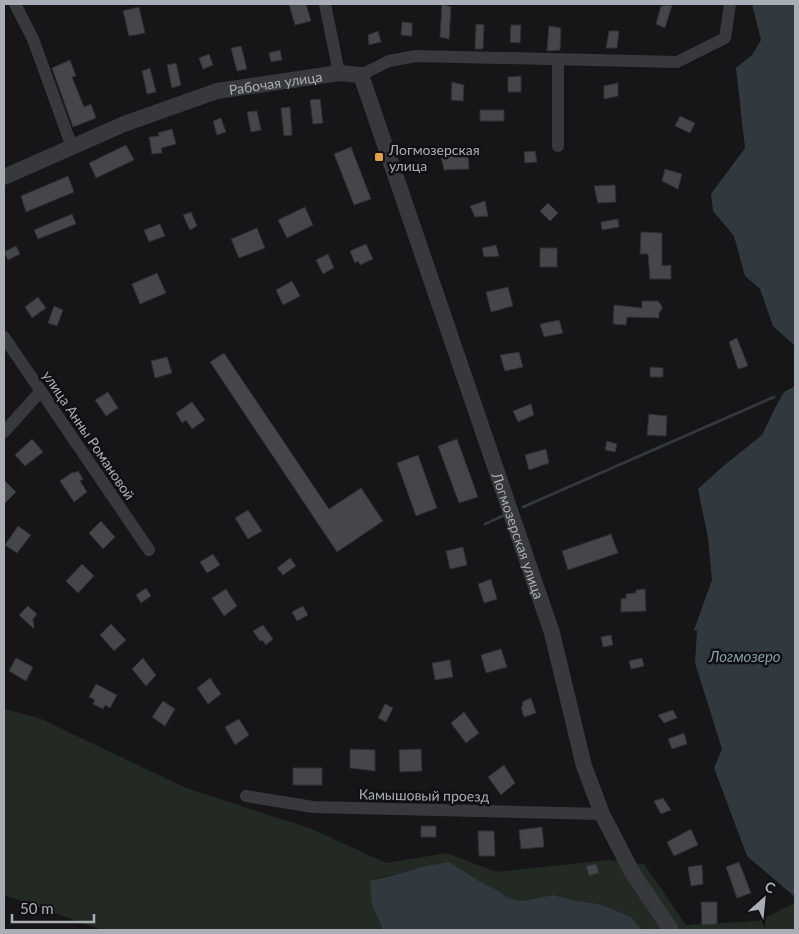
<svg xmlns="http://www.w3.org/2000/svg" width="799" height="934" font-family="Lato,sans-serif">
  <rect width="100%" height="100%" fill="#161618"/>
  <path fill="#232a23" d="M 4,709 L 39,718 L 186,788 L 312,829 L 386,863 L 447,853 L 496,872 L 608,860 L 644,864 L 686,925 L 758,921 L 795,903 L 795,930 L 642,930 L 631,917 L 600,904 L 577,901 L 553,895 L 522,901 L 508,898 L 495,889 L 479,881 L 421,867 L 402,873 L 378,878 L 372,904 L 383,930 L 102,930 L 4,895 Z"/>
  <g fill="#31393f">
    <path d="M 752,4 L 795,4 L 795,346 L 773,326 L 760,289 L 745,276 L 734,236 L 713,211 L 711,194 L 745,148 L 736,68 L 752,55 L 761,40 Z"/>
    <path d="M 795,386 L 795,897 L 747,856 L 714,768 L 722,749 L 695,663 L 697,631 L 694,630 L 712,580 L 708,538 L 698,489 L 721,468 L 762,435 L 774,410 L 784,392 Z"/>
    <path d="M 449,862 L 479,881 L 495,889 L 508,898 L 522,901 L 553,895 L 577,901 L 600,904 L 631,917 L 642,930 L 383,930 L 372,904 L 370,881 L 402,873 L 421,867 Z"/>
  </g>
  <g fill="none" stroke-linecap="round" stroke-linejoin="round">
    <g stroke="#31393f" stroke-width="3">
      <path d="M 523,507 L 774,397"/>
      <path d="M 485,524 L 507,514"/>
    </g>
  </g>
  <g fill="#45464a" stroke="#303033">
    <path d="M 289,4 L 306,4 L 311,21 L 295,25 Z"/>
    <path d="M 442,4 L 451,7 L 449,39 L 440,37 Z"/>
    <path d="M 672,5 L 665,28 L 656,24 L 661,6 Z"/>
    <path d="M 139,7 L 145,33 L 129,36 L 123,11 Z"/>
    <path d="M 402,22 L 412,23 L 412,36 L 401,35 Z"/>
    <path d="M 476,24 L 484,25 L 483,49 L 475,49 Z"/>
    <path d="M 511,25 L 521,25 L 520,43 L 510,42 Z"/>
    <path d="M 549,26 L 561,28 L 560,50 L 547,51 Z"/>
    <path d="M 378,31 L 381,42 L 369,45 L 368,35 Z"/>
    <path d="M 609,31 L 619,31 L 617,48 L 606,48 Z"/>
    <path d="M 241,46 L 247,69 L 237,71 L 231,48 Z"/>
    <path d="M 280,50 L 282,60 L 271,62 L 269,53 Z"/>
    <path d="M 209,54 L 213,65 L 203,69 L 199,58 Z"/>
    <path d="M 70,60 L 76,76 L 72,77 L 84,107 L 91,104 L 96,118 L 73,127 L 52,68 Z"/>
    <path d="M 176,63 L 181,85 L 172,88 L 167,65 Z"/>
    <path d="M 150,68 L 156,92 L 147,94 L 142,71 Z"/>
    <path d="M 521,76 L 521,92 L 508,92 L 508,77 Z"/>
    <path d="M 452,82 L 464,85 L 463,101 L 451,100 Z"/>
    <path d="M 618,83 L 618,96 L 604,99 L 604,86 Z"/>
    <path d="M 320,99 L 323,123 L 313,124 L 310,100 Z"/>
    <path d="M 290,107 L 292,135 L 284,136 L 281,108 Z"/>
    <rect x="480" y="110" width="24" height="11"/>
    <path d="M 257,111 L 261,130 L 251,132 L 247,112 Z"/>
    <path d="M 680,116 L 695,123 L 690,133 L 675,126 Z"/>
    <path d="M 221,118 L 226,132 L 217,135 L 213,121 Z"/>
    <path d="M 172,129 L 176,144 L 161,148 L 162,153 L 152,154 L 149,137 L 159,136 L 158,133 Z"/>
    <path d="M 126,145 L 134,160 L 96,178 L 89,163 Z"/>
    <path d="M 351,147 L 371,199 L 354,205 L 334,154 Z"/>
    <path d="M 535,151 L 537,162 L 525,163 L 524,152 Z"/>
    <path d="M 468,155 L 469,169 L 444,170 L 441,157 Z"/>
    <path d="M 665,169 L 682,174 L 678,189 L 662,181 Z"/>
    <path d="M 68,176 L 74,192 L 26,212 L 21,196 Z"/>
    <path d="M 615,185 L 616,202 L 598,203 L 594,186 Z"/>
    <path d="M 485,201 L 488,216 L 475,217 L 470,206 Z"/>
    <path d="M 548,203 L 558,213 L 550,221 L 540,211 Z"/>
    <path d="M 305,207 L 313,225 L 287,238 L 278,220 Z"/>
    <path d="M 191,212 L 197,226 L 190,230 L 183,215 Z"/>
    <path d="M 72,214 L 76,224 L 38,239 L 34,230 Z"/>
    <path d="M 618,219 L 619,227 L 602,230 L 601,222 Z"/>
    <path d="M 160,224 L 165,236 L 149,242 L 144,230 Z"/>
    <path d="M 257,228 L 265,248 L 239,258 L 231,239 Z"/>
    <path d="M 641,232 L 662,233 L 662,266 L 671,265 L 671,279 L 650,279 L 648,254 L 640,254 Z"/>
    <path d="M 366,244 L 373,259 L 360,265 L 358,261 L 355,263 L 350,251 Z"/>
    <path d="M 496,245 L 499,256 L 484,257 L 482,248 Z"/>
    <path d="M 16,246 L 20,254 L 8,260 L 4,252 Z"/>
    <rect x="540" y="248" width="17" height="19"/>
    <path d="M 328,254 L 334,268 L 323,274 L 316,260 Z"/>
    <path d="M 157,273 L 166,293 L 140,304 L 132,284 Z"/>
    <path d="M 292,281 L 300,296 L 283,305 L 276,290 Z"/>
    <path d="M 508,287 L 513,306 L 491,312 L 486,292 Z"/>
    <path d="M 38,297 L 46,308 L 32,318 L 25,307 Z"/>
    <path d="M 642,301 L 658,301 L 662,306 L 662,309 L 659,313 L 659,318 L 627,317 L 626,325 L 613,324 L 614,305 L 642,308 Z"/>
    <path d="M 54,306 L 63,310 L 57,326 L 48,323 Z"/>
    <path d="M 559,320 L 563,333 L 544,337 L 540,324 Z"/>
    <path d="M 737,338 L 748,366 L 738,369 L 729,342 Z"/>
    <path d="M 519,352 L 523,367 L 505,371 L 500,355 Z"/>
    <path d="M 224,353 L 329,509 L 361,488 L 383,521 L 337,552 L 210,362 Z"/>
    <path d="M 167,357 L 172,373 L 155,378 L 151,361 Z"/>
    <path d="M 650,367 L 663,368 L 663,377 L 650,377 Z"/>
    <path d="M 108,392 L 118,408 L 106,416 L 95,400 Z"/>
    <path d="M 192,402 L 205,420 L 192,429 L 186,420 L 182,423 L 176,413 Z"/>
    <path d="M 531,404 L 534,415 L 518,422 L 513,411 Z"/>
    <path d="M 649,414 L 667,416 L 666,436 L 647,435 Z"/>
    <path d="M 32,439 L 43,452 L 25,466 L 15,455 Z"/>
    <path d="M 457,439 L 478,497 L 459,503 L 438,446 Z"/>
    <path d="M 607,441 L 617,444 L 615,452 L 605,450 Z"/>
    <path d="M 546,449 L 549,463 L 529,470 L 525,455 Z"/>
    <path d="M 418,455 L 437,508 L 416,516 L 397,463 Z"/>
    <path d="M 78,471 L 83,479 L 80,481 L 87,492 L 74,502 L 60,481 L 73,472 L 74,473 Z"/>
    <path d="M 4,480 L 16,492 L 4,504 Z"/>
    <path d="M 248,510 L 262,531 L 248,539 L 235,518 Z"/>
    <path d="M 101,521 L 115,537 L 103,549 L 89,533 Z"/>
    <path d="M 18,526 L 31,535 L 17,553 L 5,545 Z"/>
    <path d="M 611,534 L 618,553 L 568,570 L 562,551 Z"/>
    <path d="M 463,547 L 467,565 L 450,569 L 446,551 Z"/>
    <path d="M 213,554 L 220,565 L 207,573 L 200,562 Z"/>
    <path d="M 290,558 L 296,566 L 283,575 L 277,568 Z"/>
    <path d="M 82,564 L 94,576 L 78,593 L 66,581 Z"/>
    <path d="M 491,579 L 497,599 L 484,603 L 478,584 Z"/>
    <path d="M 146,588 L 151,596 L 141,603 L 136,595 Z"/>
    <path d="M 226,589 L 237,606 L 224,616 L 212,598 Z"/>
    <path d="M 645,589 L 646,611 L 621,612 L 621,599 L 626,598 L 626,594 L 636,593 L 636,590 Z"/>
    <path d="M 28,606 L 37,614 L 33,619 L 34,629 L 19,615 Z"/>
    <path d="M 303,606 L 308,615 L 297,621 L 292,612 Z"/>
    <path d="M 111,624 L 126,640 L 114,651 L 100,635 Z"/>
    <path d="M 263,625 L 273,639 L 266,645 L 262,640 L 260,641 L 253,631 Z"/>
    <path d="M 611,635 L 613,645 L 603,647 L 601,637 Z"/>
    <path d="M 501,649 L 507,667 L 486,673 L 481,655 Z"/>
    <path d="M 16,658 L 33,667 L 26,681 L 9,671 Z"/>
    <path d="M 143,658 L 156,675 L 146,686 L 132,669 Z"/>
    <path d="M 642,658 L 644,666 L 631,669 L 629,661 Z"/>
    <path d="M 450,660 L 453,677 L 435,680 L 432,663 Z"/>
    <path d="M 210,678 L 221,694 L 208,704 L 197,688 Z"/>
    <path d="M 96,684 L 117,695 L 110,708 L 105,705 L 103,709 L 93,704 L 95,700 L 89,697 Z"/>
    <path d="M 531,698 L 536,713 L 524,717 L 521,707 L 523,706 L 522,702 Z"/>
    <path d="M 163,701 L 175,709 L 165,726 L 152,717 Z"/>
    <path d="M 385,704 L 393,708 L 386,722 L 378,718 Z"/>
    <path d="M 673,710 L 677,718 L 664,723 L 658,715 Z"/>
    <path d="M 464,712 L 479,733 L 466,743 L 451,723 Z"/>
    <path d="M 239,719 L 249,735 L 235,745 L 225,727 Z"/>
    <path d="M 684,733 L 687,744 L 672,749 L 668,739 Z"/>
    <path d="M 350,749 L 375,750 L 375,771 L 350,768 Z"/>
    <path d="M 421,749 L 422,771 L 400,772 L 399,750 Z"/>
    <path d="M 504,765 L 515,783 L 501,795 L 488,777 Z"/>
    <rect x="293" y="768" width="29" height="17"/>
    <path d="M 663,798 L 671,810 L 661,814 L 654,801 Z"/>
    <rect x="421" y="826" width="15" height="11"/>
    <path d="M 542,827 L 544,847 L 521,849 L 519,830 Z"/>
    <path d="M 691,829 L 698,845 L 674,856 L 667,842 Z"/>
    <path d="M 478,831 L 494,831 L 495,856 L 479,856 Z"/>
    <path d="M 739,862 L 751,893 L 737,898 L 726,867 Z"/>
    <path d="M 596,864 L 599,873 L 589,876 L 586,866 Z"/>
    <path d="M 702,865 L 703,884 L 691,886 L 688,867 Z"/>
    <path d="M 701,902 L 717,902 L 717,924 L 702,925 Z"/>
  </g>
  <g fill="none" stroke-linecap="round" stroke-linejoin="round">
    <g stroke="#37393c" stroke-width="12">
      <path d="M 15,4 L 33,39 L 72,147"/>
      <path d="M 325,4 L 339,73"/>
      <path d="M 361,75 L 389,61 L 416,56 L 677,62 L 725,38 L 730,4"/>
      <path d="M 558,146 L 558,60"/>
      <path d="M 4,337 L 149,550"/>
      <path d="M 4,432 L 41,391"/>
      <path d="M 246,796 L 313,807 L 602,814"/>
    </g>
    <path stroke="#37393c" stroke-width="16" id="s1" d="M 4,177 L 124,124 L 217,91 L 339,73 L 361,75 L 552,633 L 584,766 L 602,814 L 632,872 L 671,930"/>
  </g>
  <rect fill="#dda048" stroke="#111113" stroke-width="2" x="374" y="152" width="10" height="10" rx="2.5"/>
  <g text-anchor="middle" dominant-baseline="central" stroke-width="5" stroke-linejoin="round" paint-order="stroke">
    <g font-size="14" fill="#a9aeb6" stroke="#111113">
      <text stroke="none"><textPath href="#s1" startOffset="289">Рабочая улица</textPath></text>
      <text transform="translate(89 435) rotate(56)">улица Анны Романовой</text>
      <text stroke="none"><textPath href="#s1" startOffset="862">Логмозерская улица</textPath></text>
      <text transform="translate(424 795) rotate(1)">Камышовый проезд</text>
    </g>
    <g font-size="14" fill="#a9aeb6" stroke="#111113" text-anchor="start">
      <text x="389" y="149">Логмозерская<tspan x="389" dy="16">улица</tspan></text>
    </g>
    <g font-size="15" font-style="italic" fill="#849dad" stroke="#111113">
      <text x="745" y="656">Логмозеро</text>
    </g>
  </g>
  <rect width="799" height="934" fill="none" stroke="#a9aeb6" stroke-width="10"/>
  <g transform="translate(764 899) rotate(27)" stroke="#111113" stroke-width="4" paint-order="stroke">
  <path d="M0-4L9 19L0 12L-9 19Z" fill="#a9aeb6"/>
  <text y="-8" font-size="14" font-weight="bold" text-anchor="middle" fill="#a9aeb6">С</text>
  </g>
  <path d="M12 914v8h82v-8" fill="none" stroke="#a9aeb6" stroke-width="2.5"/>
  <text x="20" y="914" font-size="15" fill="#a9aeb6" stroke="#111113" stroke-width="4" paint-order="stroke">50 m</text>
</svg>
